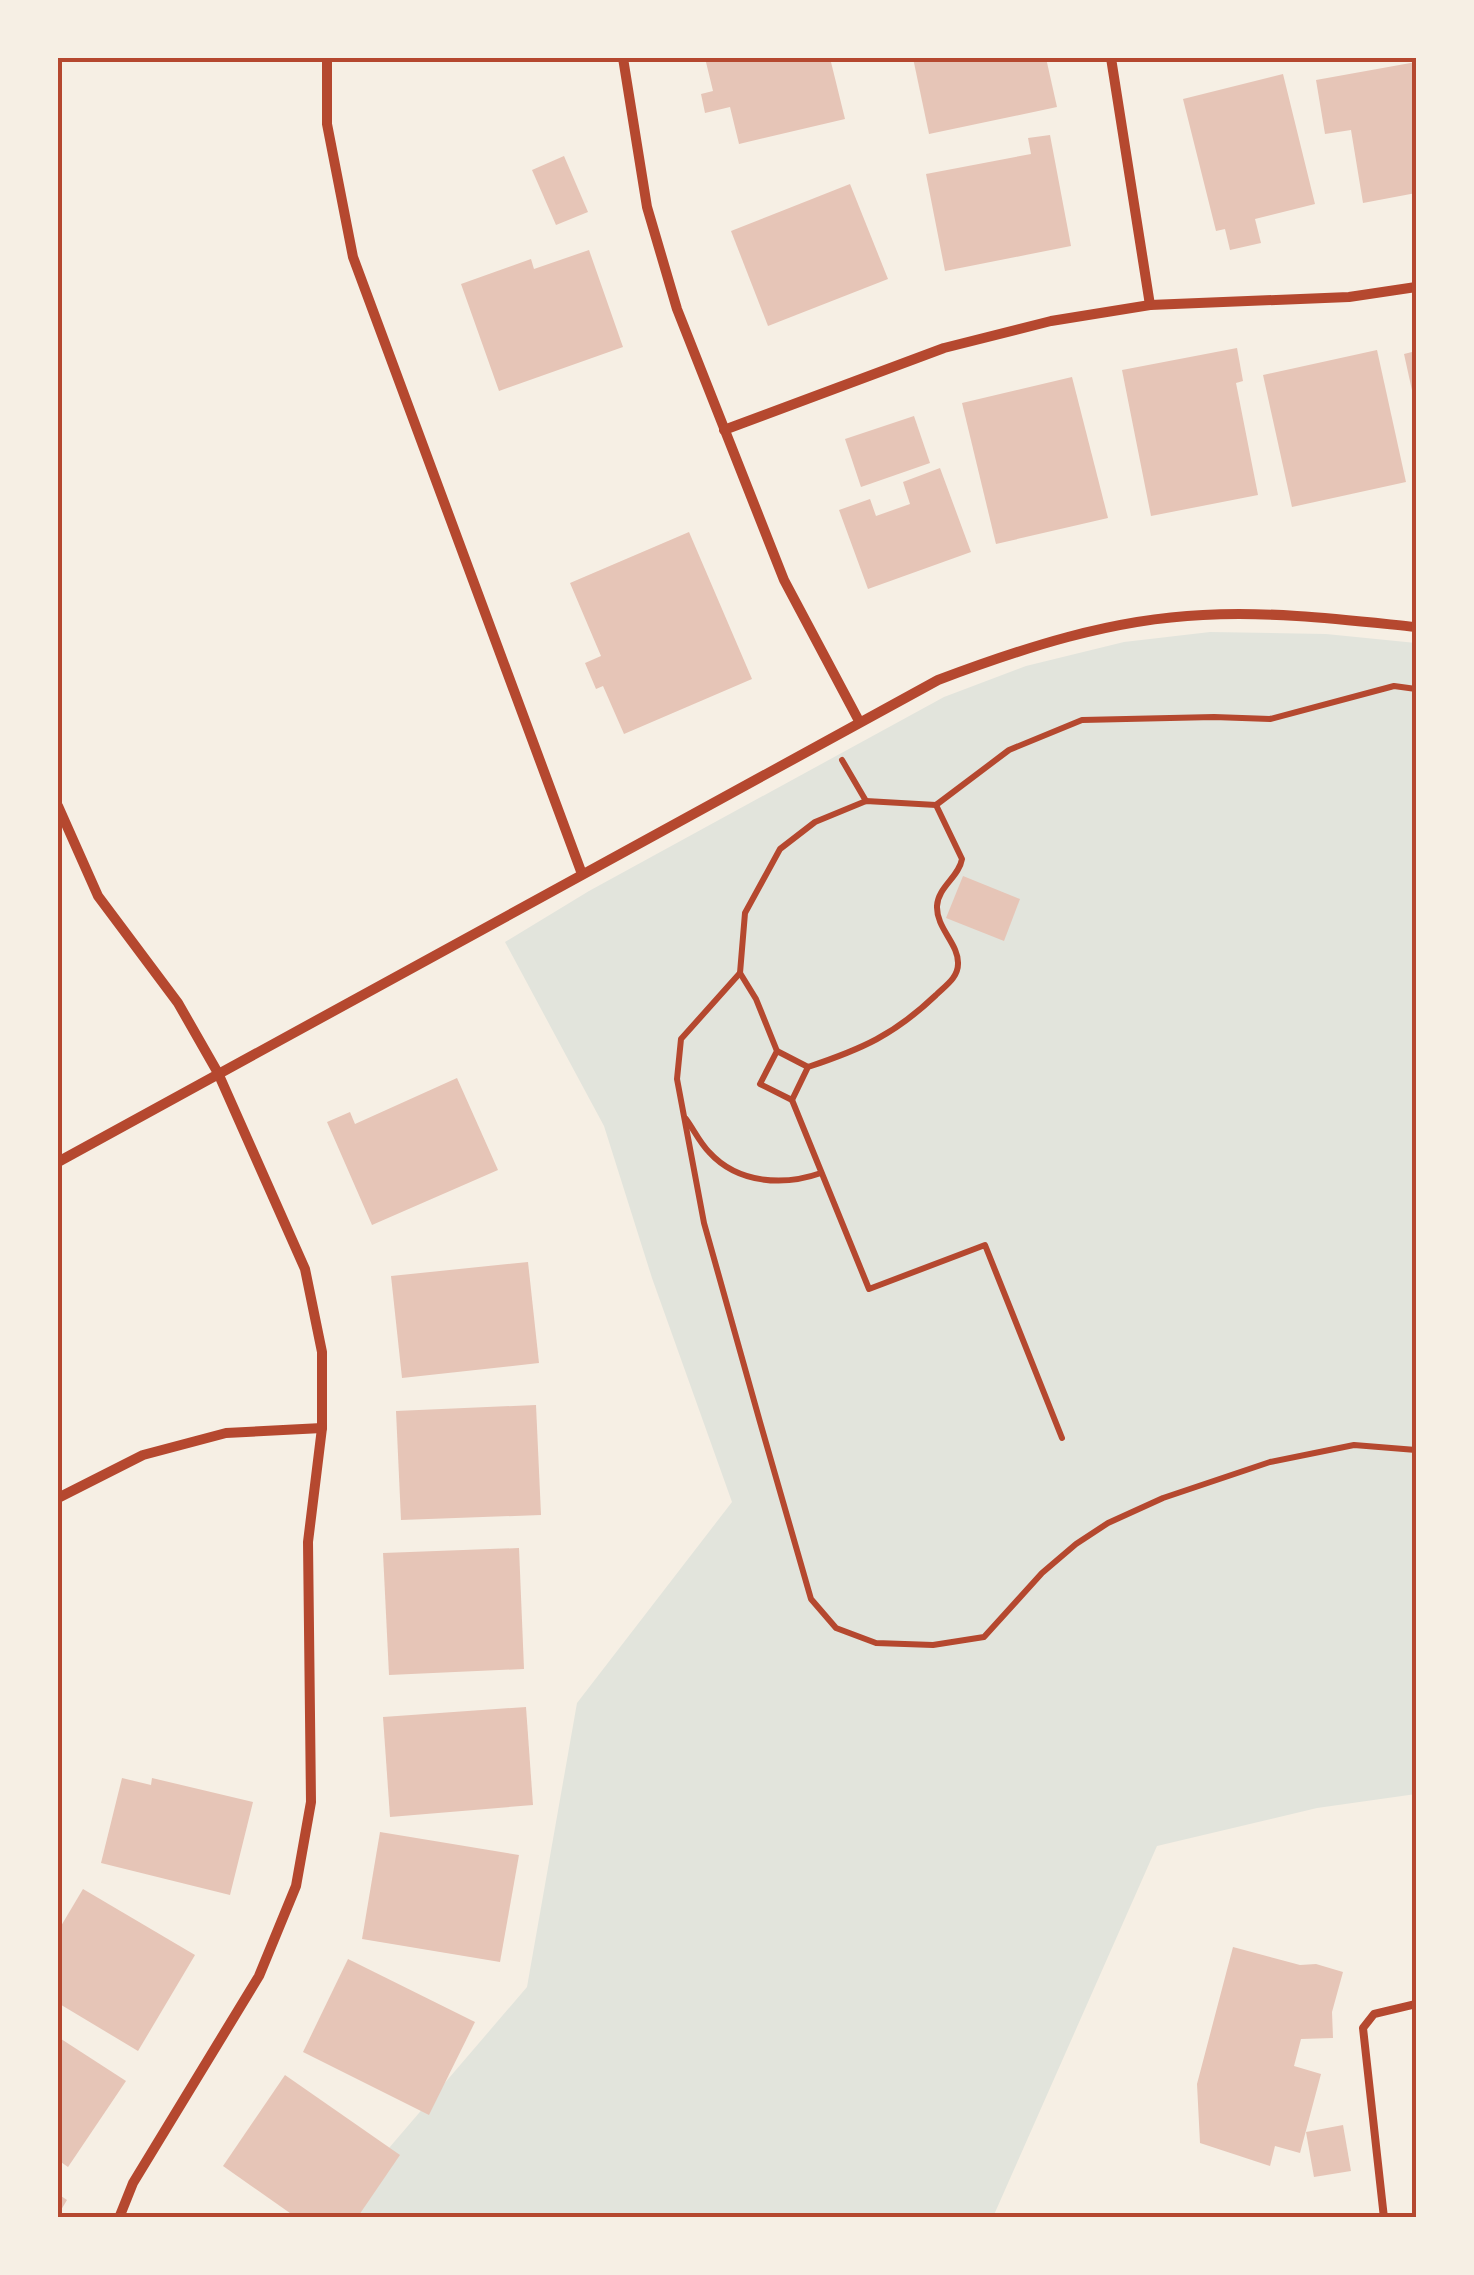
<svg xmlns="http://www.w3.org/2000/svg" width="1474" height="2275" font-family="'Alegreya Sans',sans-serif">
  <rect width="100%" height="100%" fill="#f6efe4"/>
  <path fill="#e2e4dc" d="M 1210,632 L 1326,634 L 1416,643 L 1416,1794 L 1317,1808 L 1157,1846 L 993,2217 L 329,2218 L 527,1987 L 577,1703 L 732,1502 L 652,1278 L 604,1126 L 505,942 L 589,891 L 944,697 L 1026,666 L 1124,642 Z"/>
  <g fill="#e6c5b7">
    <path d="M 705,58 L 830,58 L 845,119 L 739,144 L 730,107 L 705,113 L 701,94 L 713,91 Z"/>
    <path d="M 913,58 L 1046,58 L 1057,107 L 929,134 Z"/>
    <path d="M 1416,62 L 1416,193 L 1363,203 L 1351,130 L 1325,134 L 1316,80 Z"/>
    <path d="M 1283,74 L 1315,204 L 1255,219 L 1261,243 L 1230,250 L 1225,229 L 1216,231 L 1183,99 Z"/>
    <path d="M 1050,135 L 1071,246 L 945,271 L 926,174 L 1031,154 L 1028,138 Z"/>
    <path d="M 564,156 L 588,212 L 556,225 L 532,170 Z"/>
    <path d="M 850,184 L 888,279 L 768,326 L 731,231 Z"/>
    <path d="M 589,250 L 623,347 L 499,391 L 461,284 L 531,259 L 534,269 Z"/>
    <path d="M 1237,348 L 1243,381 L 1236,383 L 1258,495 L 1151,516 L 1122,370 Z"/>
    <path d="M 1377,350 L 1406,482 L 1292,507 L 1263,375 Z"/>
    <path d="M 1416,351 L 1416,403 L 1415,404 L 1404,354 Z"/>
    <path d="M 1072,377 L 1108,518 L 996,544 L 962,403 Z"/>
    <path d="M 914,416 L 930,463 L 861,487 L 845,439 Z"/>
    <path d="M 940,468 L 971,552 L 868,589 L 839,510 L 870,499 L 876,516 L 910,504 L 903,482 Z"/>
    <path d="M 689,532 L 752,679 L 624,734 L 603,686 L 596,689 L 585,663 L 601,656 L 570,583 Z"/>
    <path d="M 963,876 L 1020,899 L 1004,941 L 946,918 Z"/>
    <path d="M 457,1078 L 498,1170 L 372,1225 L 327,1122 L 350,1112 L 355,1124 Z"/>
    <path d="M 528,1262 L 539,1363 L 402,1378 L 391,1276 Z"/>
    <path d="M 536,1405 L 541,1515 L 401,1520 L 396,1411 Z"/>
    <path d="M 519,1548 L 524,1669 L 389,1675 L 383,1553 Z"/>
    <path d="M 526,1707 L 533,1805 L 390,1817 L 383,1717 Z"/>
    <path d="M 122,1778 L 151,1785 L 152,1778 L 253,1802 L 230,1895 L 101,1863 Z"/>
    <path d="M 380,1832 L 519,1855 L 500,1962 L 362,1939 Z"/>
    <path d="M 83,1889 L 195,1955 L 138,2051 L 58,2003 L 58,1931 Z"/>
    <path d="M 1233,1947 L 1300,1965 L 1316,1964 L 1343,1972 L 1332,2012 L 1333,2038 L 1301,2039 L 1294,2066 L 1321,2074 L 1300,2153 L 1275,2146 L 1270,2166 L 1200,2143 L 1197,2084 Z"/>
    <path d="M 348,1959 L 475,2022 L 429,2115 L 303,2052 Z"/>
    <path d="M 58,2037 L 126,2081 L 68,2167 L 58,2160 Z"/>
    <path d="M 285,2075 L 400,2155 L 357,2218 L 297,2218 L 223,2166 Z"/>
    <path d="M 1343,2125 L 1351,2171 L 1314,2177 L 1306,2132 Z"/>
    <path d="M 58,2194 L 67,2200 L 58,2215 Z"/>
  </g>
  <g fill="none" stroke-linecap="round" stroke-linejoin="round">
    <g stroke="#b5482f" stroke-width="6">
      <path d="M 1416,689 L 1394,686 L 1270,719 L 1214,717 L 1082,720 L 1009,750 L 936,805 L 866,801 L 815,822 L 780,849 L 745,913 L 740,973 L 681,1039 L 677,1079 L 704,1223 L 760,1422 L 811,1599 L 836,1628 L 876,1643 L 933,1645 L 984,1637 L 1042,1573 L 1076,1544 L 1108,1523 L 1163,1498 L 1270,1462 L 1354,1445 L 1416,1450"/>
      <path d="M 842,760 L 866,801"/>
      <path d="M 740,973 L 756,999 L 777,1051"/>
      <path d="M 808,1067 L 777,1051 L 760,1084 L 792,1100 L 808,1067 C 862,1049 894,1035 936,995 C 945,986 958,978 958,964 C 959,944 936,928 937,906 C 938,887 959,877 962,859 L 936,805"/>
      <path d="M 792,1100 L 869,1289 L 985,1245 L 1062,1438"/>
      <path d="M 686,1119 C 694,1130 700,1143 709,1152 C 738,1184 784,1186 821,1173"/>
    </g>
    <path stroke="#b5482f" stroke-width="8" d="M 1384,2218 L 1363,2028 L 1374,2014 L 1416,2004"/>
    <g stroke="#b5482f" stroke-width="10">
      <path d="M 327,58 L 327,124 L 353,257 L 582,874"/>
      <path d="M 623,58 L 647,207 L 677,309 L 784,580 L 859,721"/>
      <path d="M 1111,58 L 1150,305"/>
      <path d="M 724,430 L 944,348 L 1051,321 L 1150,305 L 1349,297 L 1416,287"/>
      <path d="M 58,806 L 98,896 L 178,1003 L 218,1073 L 305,1269 L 322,1352 L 322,1428 L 308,1542 L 311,1802 L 296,1886 L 259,1976 L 133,2183 L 119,2218"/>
      <path d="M 58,1162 L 938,680 C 1023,648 1111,619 1203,615 C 1274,611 1346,620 1416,627"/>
      <path d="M 58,1498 L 143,1455 L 226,1433 L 322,1428"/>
    </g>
  </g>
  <rect width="1474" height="2275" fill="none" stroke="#f6efe4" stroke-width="120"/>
  <rect x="60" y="60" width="1354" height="2155" fill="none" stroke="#b5482f" stroke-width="4"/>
</svg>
